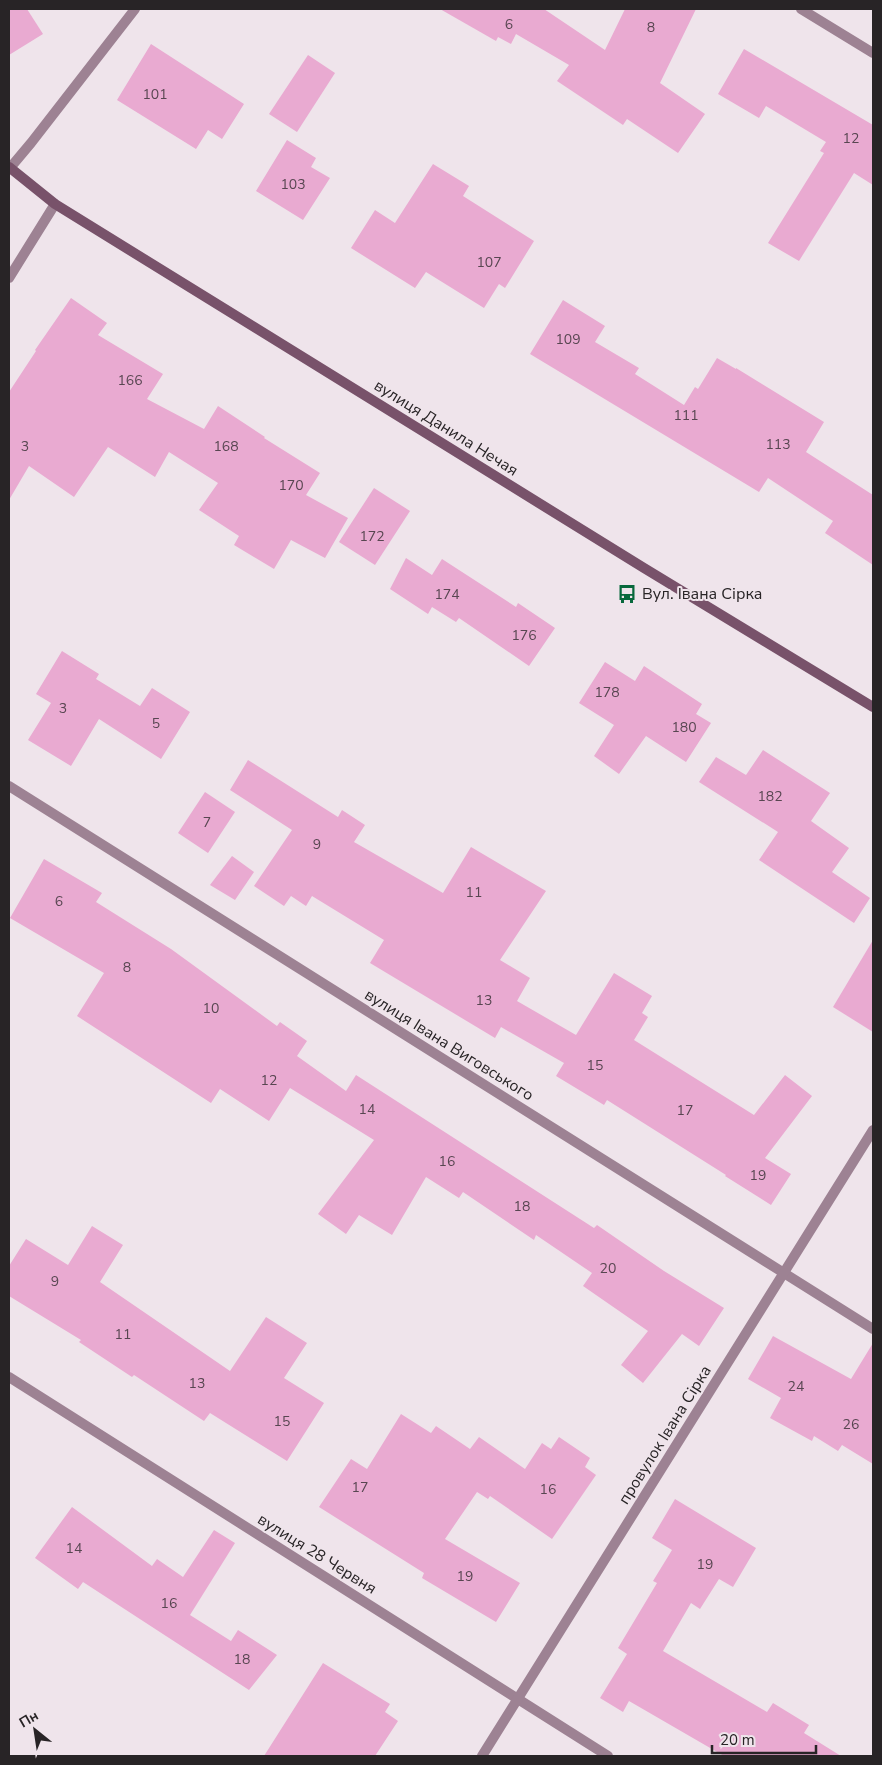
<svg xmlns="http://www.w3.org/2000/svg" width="882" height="1765" font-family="'Nunito Sans',sans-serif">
  <rect width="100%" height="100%" fill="#efe4eb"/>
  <g fill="#e9aad1">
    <path d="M 9,9 L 27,9 L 43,34 L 9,55 Z"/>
    <path d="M 440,9 L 544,9 L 605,50 L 625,9 L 696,9 L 660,83 L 705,114 L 678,153 L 627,119 L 623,125 L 557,81 L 569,65 L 516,34 L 511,44 L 498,37 L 496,41 Z"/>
    <path d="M 151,44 L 244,104 L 222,139 L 208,130 L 196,149 L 117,100 Z"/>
    <path d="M 744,49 L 873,125 L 873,185 L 854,173 L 799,261 L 768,243 L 824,153 L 820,151 L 826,142 L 766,106 L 759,118 L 718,94 Z"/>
    <path d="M 308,55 L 335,73 L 297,132 L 269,114 Z"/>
    <path d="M 287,140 L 316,158 L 311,167 L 330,178 L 303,220 L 256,191 Z"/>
    <path d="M 433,164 L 469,186 L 463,196 L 534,241 L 505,288 L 499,284 L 484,308 L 426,272 L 415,288 L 351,248 L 375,210 L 395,223 Z"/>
    <path d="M 71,298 L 107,323 L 98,335 L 163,374 L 147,399 L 204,429 L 218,406 L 265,437 L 264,438 L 320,473 L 306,495 L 348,518 L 325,558 L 291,540 L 274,569 L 234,545 L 239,536 L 199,510 L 218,483 L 169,452 L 155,477 L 108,447 L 74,497 L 29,466 L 9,500 L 9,392 L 36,351 L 35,350 Z"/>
    <path d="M 563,300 L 605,326 L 595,342 L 639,368 L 635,374 L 684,405 L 695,387 L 698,389 L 717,358 L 736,369 L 736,368 L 824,422 L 806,452 L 873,495 L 873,565 L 825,533 L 833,521 L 768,478 L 759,492 L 530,354 Z"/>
    <path d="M 374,488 L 410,511 L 375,565 L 339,542 Z"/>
    <path d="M 406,558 L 432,575 L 442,559 L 516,607 L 518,603 L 555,628 L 529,666 L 459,618 L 456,622 L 432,607 L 428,614 L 390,589 Z"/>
    <path d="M 62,651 L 99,674 L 96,679 L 140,706 L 152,688 L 190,712 L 161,759 L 99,719 L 71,766 L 28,740 L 51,703 L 36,694 Z"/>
    <path d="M 605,662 L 635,681 L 644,666 L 702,704 L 696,714 L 711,723 L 686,762 L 646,736 L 619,774 L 594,756 L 614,725 L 579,703 Z"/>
    <path d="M 763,750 L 830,793 L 811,821 L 849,848 L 832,872 L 870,898 L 854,923 L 759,860 L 778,832 L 699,782 L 716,757 L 746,775 Z"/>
    <path d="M 248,760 L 338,817 L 342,810 L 365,825 L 354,842 L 443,893 L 471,847 L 546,891 L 500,960 L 530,978 L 517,1001 L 576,1035 L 614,973 L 652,996 L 642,1013 L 648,1017 L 634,1040 L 754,1115 L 785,1075 L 812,1096 L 765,1158 L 791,1174 L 771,1205 L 725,1176 L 726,1175 L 607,1100 L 604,1105 L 556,1076 L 564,1063 L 501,1027 L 495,1038 L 370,963 L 384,940 L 312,896 L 306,906 L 291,896 L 284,906 L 254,886 L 292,830 L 230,790 Z"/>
    <path d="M 205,792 L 235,812 L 208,853 L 178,833 Z"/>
    <path d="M 232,856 L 254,872 L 235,900 L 210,885 Z"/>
    <path d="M 44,859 L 102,893 L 96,902 L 171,949 L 277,1026 L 280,1022 L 307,1041 L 297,1056 L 346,1091 L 356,1075 L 594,1228 L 597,1225 L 664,1271 L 724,1308 L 699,1346 L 682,1334 L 643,1383 L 621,1365 L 648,1331 L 583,1286 L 592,1273 L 536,1235 L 534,1240 L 463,1192 L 459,1198 L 426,1177 L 392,1235 L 359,1215 L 346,1234 L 318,1214 L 374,1140 L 290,1088 L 269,1121 L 220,1089 L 211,1103 L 77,1016 L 104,973 L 10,918 Z"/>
    <path d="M 873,940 L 873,1032 L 833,1007 Z"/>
    <path d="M 92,1226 L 123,1245 L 100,1282 L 230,1371 L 266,1317 L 307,1343 L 284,1378 L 324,1403 L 287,1461 L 210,1413 L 204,1421 L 134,1375 L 132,1377 L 79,1342 L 81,1340 L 9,1296 L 9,1266 L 26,1239 L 68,1265 Z"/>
    <path d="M 773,1336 L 851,1379 L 873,1343 L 873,1464 L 842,1445 L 838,1451 L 814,1436 L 812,1441 L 770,1418 L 781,1398 L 748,1379 Z"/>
    <path d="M 401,1414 L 431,1433 L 436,1426 L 470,1449 L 479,1437 L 525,1469 L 542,1443 L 551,1449 L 559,1437 L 590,1458 L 585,1467 L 596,1475 L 552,1539 L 490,1496 L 488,1499 L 477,1492 L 445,1539 L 520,1583 L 496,1622 L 422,1578 L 424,1573 L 319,1507 L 351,1459 L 367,1469 Z"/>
    <path d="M 675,1499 L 756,1548 L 733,1587 L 719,1579 L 700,1609 L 691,1603 L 663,1651 L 767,1712 L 773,1703 L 809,1725 L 804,1733 L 841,1756 L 724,1756 L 629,1701 L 623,1712 L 600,1698 L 627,1654 L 618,1648 L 657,1583 L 653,1581 L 672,1550 L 652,1538 Z"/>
    <path d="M 72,1507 L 152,1566 L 157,1559 L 183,1577 L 214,1530 L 235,1543 L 190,1615 L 231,1641 L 238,1630 L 277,1655 L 249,1690 L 83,1582 L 78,1589 L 35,1558 Z"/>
    <path d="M 323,1663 L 390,1704 L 385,1712 L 398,1721 L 375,1756 L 264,1756 Z"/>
  </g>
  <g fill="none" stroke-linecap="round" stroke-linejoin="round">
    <g stroke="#9d8293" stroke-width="10">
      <path d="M 801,9 L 873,53"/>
      <path d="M 10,168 L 31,143 L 135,9"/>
      <path d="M 9,278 L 55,204"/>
      <path d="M 9,786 L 873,1329"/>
      <path d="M 9,1377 L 608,1756"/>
      <path d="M 482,1756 L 873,1130"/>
    </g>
    <path stroke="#78526a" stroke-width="10" d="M 9,167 L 55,204 L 644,568 L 873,707"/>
  </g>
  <defs>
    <g id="bus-bare" transform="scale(1.5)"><path d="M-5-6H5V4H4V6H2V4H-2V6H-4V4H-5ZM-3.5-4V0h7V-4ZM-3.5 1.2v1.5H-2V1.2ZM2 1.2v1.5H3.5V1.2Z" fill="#08683c" stroke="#efe4eb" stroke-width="2.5" paint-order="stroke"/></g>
  </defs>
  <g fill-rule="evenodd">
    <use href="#bus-bare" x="627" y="594"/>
  </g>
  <g text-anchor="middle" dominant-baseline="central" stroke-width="4" stroke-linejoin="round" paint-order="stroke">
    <g font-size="14" fill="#584651">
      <text x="509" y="24">6</text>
      <text x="651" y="27">8</text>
      <text x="155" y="94">101</text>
      <text x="851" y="138">12</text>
      <text x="293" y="184">103</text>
      <text x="489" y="262">107</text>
      <text x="568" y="339">109</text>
      <text x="130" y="380">166</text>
      <text x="686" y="415">111</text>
      <text x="778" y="444">113</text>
      <text x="25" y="446">3</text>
      <text x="226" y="446">168</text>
      <text x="291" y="485">170</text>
      <text x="372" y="536">172</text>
      <text x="447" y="594">174</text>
      <text x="524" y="635">176</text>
      <text x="607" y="692">178</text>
      <text x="63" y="708">3</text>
      <text x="156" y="723">5</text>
      <text x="684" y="727">180</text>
      <text x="770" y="796">182</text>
      <text x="207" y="822">7</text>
      <text x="317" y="844">9</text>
      <text x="474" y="892">11</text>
      <text x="59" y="901">6</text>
      <text x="127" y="967">8</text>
      <text x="484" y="1000">13</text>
      <text x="211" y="1008">10</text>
      <text x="595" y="1065">15</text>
      <text x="269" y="1080">12</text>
      <text x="367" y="1109">14</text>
      <text x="685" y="1110">17</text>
      <text x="447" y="1161">16</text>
      <text x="758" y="1175">19</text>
      <text x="522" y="1206">18</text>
      <text x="608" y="1268">20</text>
      <text x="55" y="1281">9</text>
      <text x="123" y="1334">11</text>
      <text x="197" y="1383">13</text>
      <text x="796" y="1386">24</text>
      <text x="282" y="1421">15</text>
      <text x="851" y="1424">26</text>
      <text x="360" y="1487">17</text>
      <text x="548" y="1489">16</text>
      <text x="74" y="1548">14</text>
      <text x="705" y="1564">19</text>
      <text x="465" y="1576">19</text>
      <text x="169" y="1603">16</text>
      <text x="242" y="1659">18</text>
    </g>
    <g font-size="16" fill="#282426" stroke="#efe4eb">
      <text transform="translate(446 428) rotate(32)">вулиця Данила Нечая</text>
      <text transform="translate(449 1045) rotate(32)">вулиця Івана Виговського</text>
      <text transform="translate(665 1435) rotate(-58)">провулок Івана Сірка</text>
      <text transform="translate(317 1554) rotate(32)">вулиця 28 Червня</text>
    </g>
    <g font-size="16" fill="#282426" stroke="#efe4eb" text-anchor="start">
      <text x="642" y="594">Вул. Івана Сірка</text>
    </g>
  </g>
  <rect width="882" height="1765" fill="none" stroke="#282426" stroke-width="20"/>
  <g transform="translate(35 1730) rotate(330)" stroke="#efe4eb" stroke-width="4" paint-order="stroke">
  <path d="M0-4L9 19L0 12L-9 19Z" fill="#282426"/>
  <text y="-8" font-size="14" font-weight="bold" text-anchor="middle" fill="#282426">Пн</text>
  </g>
  <path d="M712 1745v8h104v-8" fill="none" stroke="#282426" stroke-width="2.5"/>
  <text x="720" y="1745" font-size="15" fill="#282426" stroke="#efe4eb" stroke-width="4" paint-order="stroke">20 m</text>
</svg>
